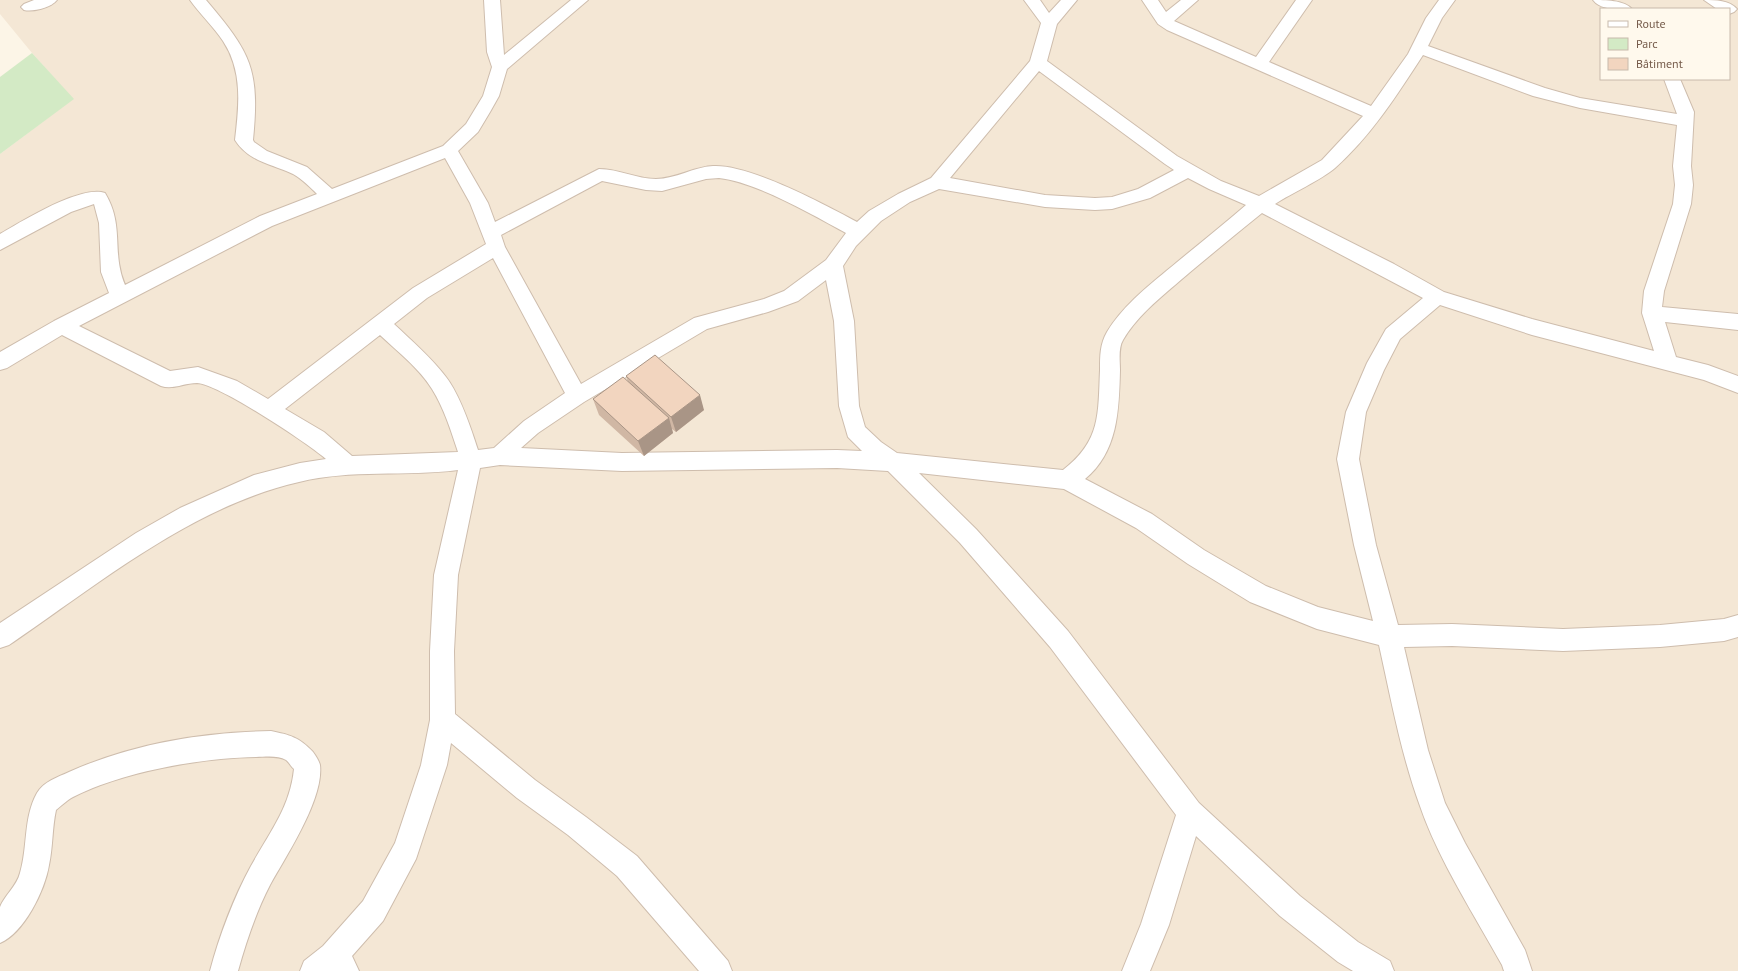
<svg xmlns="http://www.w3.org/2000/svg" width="1738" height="971" font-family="'PT Sans',sans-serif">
  <rect width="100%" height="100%" fill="#fcf5e7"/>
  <path fill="#f4e7d5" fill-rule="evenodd" d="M 0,0 L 1738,0 L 1738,971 L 0,971 L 0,154 L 73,99 L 32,53 L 0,14 ZM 1601,9 L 1729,9 L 1729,79 L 1601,79 Z"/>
  <path fill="#d3eac5" d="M 32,53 L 74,99 L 0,154 L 0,77 Z"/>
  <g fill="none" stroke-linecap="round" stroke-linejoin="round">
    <g stroke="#cebdad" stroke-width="2">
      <g id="minor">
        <path d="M 34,0 L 57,0 C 51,8 32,12 24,10 L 21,7 L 24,4 Z"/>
        <path d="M 190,0 L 206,0 C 251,53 260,69 253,140 L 254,142 L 267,151 L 307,167 L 332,189 L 443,146 L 466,124 L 483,96 L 492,67 L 487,52 L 484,0 L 500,0 L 504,55 L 571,0 L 588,0 L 507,69 L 499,96 L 490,112 L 478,132 L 458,151 L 488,203 L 495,222 L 599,169 C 619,169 637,179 656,179 C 676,179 693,167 713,166 C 749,164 824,204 857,222 L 869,211 L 898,194 L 931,178 L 1030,61 L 1041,23 L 1024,0 L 1040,0 L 1049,13 L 1061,0 L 1077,0 L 1057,24 L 1047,61 L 1177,156 L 1221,181 L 1259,196 L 1322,160 L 1363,116 L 1167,30 L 1158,24 L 1142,0 L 1158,0 L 1166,12 L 1181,0 L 1198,0 L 1174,21 L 1256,57 L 1296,0 L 1312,0 L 1269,62 L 1371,106 L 1408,54 L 1426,18 L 1439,0 L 1455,0 L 1442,18 L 1428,46 L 1545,88 L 1580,98 L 1677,114 L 1664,79 L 1680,79 L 1694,112 L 1691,166 L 1693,185 L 1691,204 L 1664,291 L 1662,307 L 1738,314 L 1738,330 L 1665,322 L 1676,357 L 1708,365 L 1738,376 L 1738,393 L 1704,380 L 1532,335 L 1440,305 L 1400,339 L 1384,370 L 1366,412 L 1359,459 L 1376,545 L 1398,625 L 1452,624 L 1563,629 L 1660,625 L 1724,619 L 1738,615 L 1738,637 L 1724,641 L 1660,647 L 1563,651 L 1452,646 L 1404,647 L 1428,750 L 1445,803 L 1465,843 L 1525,950 L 1532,971 L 1504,971 L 1502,965 C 1475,916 1438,859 1420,806 C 1401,754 1391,699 1379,645 L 1317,629 L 1250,602 L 1188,564 L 1136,528 L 1064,489 L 919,473 L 976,529 L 1068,631 L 1199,803 L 1300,896 L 1358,942 L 1390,961 L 1394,971 L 1353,971 L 1338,962 L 1280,916 L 1196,836 L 1169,925 L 1150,971 L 1122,971 L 1141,924 L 1176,815 L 1050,647 L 960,543 L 888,471 L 837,468 L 622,471 L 500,465 L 480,468 L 458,575 L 454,651 L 455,714 L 535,780 L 586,817 L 637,856 L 728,961 L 732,971 L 699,971 L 617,876 L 568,835 L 517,798 L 451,743 L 447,765 L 416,859 L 383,921 L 352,956 L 359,971 L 300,971 L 304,961 L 323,946 L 363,901 L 395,843 L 421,765 L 430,720 L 430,651 L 434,575 L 458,470 C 405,477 351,469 299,482 C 193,506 97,585 9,645 L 0,648 L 0,623 L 136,533 L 180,508 L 254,475 L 300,463 L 326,459 C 307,443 219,384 197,383 C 184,383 173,390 161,386 L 62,335 L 7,368 L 0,370 L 0,352 L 54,321 L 109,293 L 101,272 L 99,223 L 94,204 L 71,212 L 0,250 L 0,234 C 23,221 80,185 105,193 C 125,226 111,252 125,285 L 260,216 L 317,194 C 310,187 302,179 293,174 C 272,164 249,162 235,140 C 239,106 243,71 223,41 C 213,26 200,14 190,0 ZM 1423,55 L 1533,96 L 1580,108 L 1677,125 L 1673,166 L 1675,185 L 1673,204 L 1644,291 L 1642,313 L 1654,351 L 1532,319 L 1444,292 L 1394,264 L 1275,204 C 1292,193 1321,180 1335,168 C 1371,136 1397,95 1423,55 ZM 1039,71 L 1165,164 L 1174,170 L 1138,189 L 1112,197 L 1095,198 L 1045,195 L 950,178 ZM 445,158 L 470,203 L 486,244 L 413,288 L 268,399 L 237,381 L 198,367 L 170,371 L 79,326 L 272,226 ZM 719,178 C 756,182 813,215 846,233 L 826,260 L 784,291 L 764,299 L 694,318 L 581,384 L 505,247 L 501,235 L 602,181 L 646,190 L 662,191 L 706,179 ZM 1188,178 L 1209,189 L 1246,205 C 1223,225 1199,244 1176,263 C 1152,283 1124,304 1107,332 C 1100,344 1100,356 1100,370 C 1098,414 1101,441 1063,470 L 897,453 L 881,442 L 865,427 L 859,406 L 854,321 L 843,266 L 856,246 L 881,221 L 910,202 L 939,189 L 1045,207 L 1095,210 L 1112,209 L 1150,198 ZM 1262,213 L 1423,298 L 1386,329 L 1367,363 L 1346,412 L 1337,459 L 1354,545 L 1373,621 L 1318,607 L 1266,586 L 1204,550 L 1152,514 L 1085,479 C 1118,452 1119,410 1120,370 C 1120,361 1118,348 1123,340 C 1138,314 1166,293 1189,273 C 1213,253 1237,233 1262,213 ZM 493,258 L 565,393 L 524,421 L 494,448 L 478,450 C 471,428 460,395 446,377 C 431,357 412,341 394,324 L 427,298 ZM 826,280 L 834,321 L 839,406 L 848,437 L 862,451 L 837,450 L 622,453 L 521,448 L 538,433 L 584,402 L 707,329 L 768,312 L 798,301 ZM 380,335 C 398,352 419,368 432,389 C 444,408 451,431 458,452 L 352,456 L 324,432 L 285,409 Z"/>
        <path d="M 1593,0 C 1605,0 1624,0 1632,9 C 1620,9 1601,11 1593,0 Z"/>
        <path d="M 1704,0 C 1716,0 1729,0 1737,9 L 1734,12 L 1729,14 L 1729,9 L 1717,9 Z"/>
        <path d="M 271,731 C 290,735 299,737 313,752 C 316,756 319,761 320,765 C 324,799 286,856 270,885 C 256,912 246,942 238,971 L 210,971 C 219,937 234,897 251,866 C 269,833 290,808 294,769 C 291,767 289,762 286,760 C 278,755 265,757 256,757 C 200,758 122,772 73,797 C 67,800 61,806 56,810 C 52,828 53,847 49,865 C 45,890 24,933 0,943 C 0,934 0,914 0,907 C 4,896 17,886 20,873 C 28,847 23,818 37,793 C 43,782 58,777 69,772 C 131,744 203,732 271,731 Z"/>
      </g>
    </g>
    <use href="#minor" fill="#fff" fill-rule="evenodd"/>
  </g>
  <path fill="#d0b7a4" d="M 626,376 L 704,410 L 676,432 L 672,429 L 673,433 L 644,456 L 599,415 L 593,399 L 628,382 Z"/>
  <g fill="#a99586">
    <path d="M 700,395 L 704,410 L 676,432 L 671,417 Z"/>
    <path d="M 669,418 L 673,433 L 644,456 L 638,441 Z"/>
  </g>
  <g fill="#f2d5bf" stroke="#a99586">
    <path d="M 655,355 L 700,395 L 671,417 L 626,376 Z"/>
    <path d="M 623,377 L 669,418 L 638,441 L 593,399 Z"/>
  </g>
  <rect x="1600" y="8" width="130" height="72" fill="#fff9ed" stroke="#c8baac"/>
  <rect x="1608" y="21" width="20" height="6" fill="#ffffff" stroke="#c8baac"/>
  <text x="1636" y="28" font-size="12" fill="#765c4b">Route</text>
  <rect x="1608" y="38" width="20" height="12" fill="#d3eac5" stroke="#c8baac"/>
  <text x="1636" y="48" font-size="12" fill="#765c4b">Parc</text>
  <rect x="1608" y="58" width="20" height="12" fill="#f2d5bf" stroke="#c8baac"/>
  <text x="1636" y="68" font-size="12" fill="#765c4b">Bâtiment</text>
</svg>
